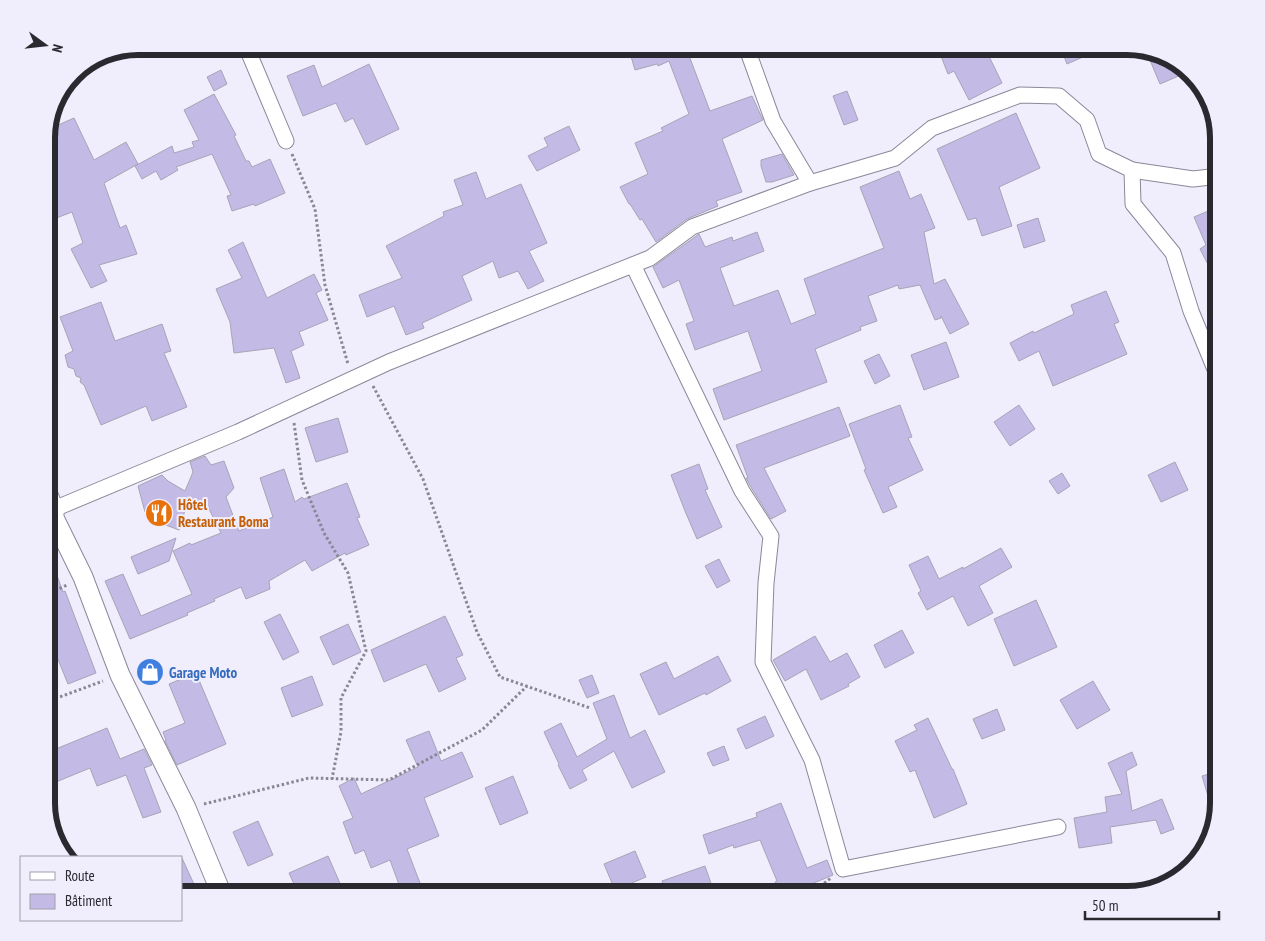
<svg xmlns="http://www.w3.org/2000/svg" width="1265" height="941" font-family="'PT Sans Narrow',sans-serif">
  <rect width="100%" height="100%" fill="#f0edfd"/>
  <g fill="#c3bae6" stroke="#a8a4b6">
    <path d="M 628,46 L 703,46 L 688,53 L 710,111 L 752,96 L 763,120 L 722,139 L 742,192 L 716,201 L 718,206 L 687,219 L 656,242 L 642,219 L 640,220 L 630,204 L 629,204 L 620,187 L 648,174 L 635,143 L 663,131 L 661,128 L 689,114 L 669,61 L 658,66 L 657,64 L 635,70 Z"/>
    <path d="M 937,46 L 984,46 L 1002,83 L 969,100 L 954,71 L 948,74 Z"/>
    <path d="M 1060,46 L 1108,46 L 1067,64 Z"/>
    <path d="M 1147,53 L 1183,65 L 1188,72 L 1160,84 Z"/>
    <path d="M 369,64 L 399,129 L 366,145 L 353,118 L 345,122 L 336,103 L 303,116 L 287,76 L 314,65 L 322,87 Z"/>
    <path d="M 221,70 L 227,84 L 214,91 L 207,77 Z"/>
    <path d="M 847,91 L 858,120 L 844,125 L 833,96 Z"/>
    <path d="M 214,94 L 236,135 L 234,136 L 246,161 L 249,161 L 252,167 L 270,159 L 285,193 L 255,206 L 254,204 L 232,211 L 227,196 L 231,195 L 212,154 L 176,167 L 178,170 L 161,180 L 156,171 L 142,179 L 135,166 L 172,146 L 174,153 L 194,147 L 192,142 L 199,140 L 184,110 Z"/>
    <path d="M 1016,113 L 1040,168 L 999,187 L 1012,226 L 982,236 L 976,218 L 968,220 L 937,149 Z"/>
    <path d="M 74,118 L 94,160 L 126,142 L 138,164 L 104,183 L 120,228 L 126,225 L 137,254 L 99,265 L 107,281 L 91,288 L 71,249 L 83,243 L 72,212 L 46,222 L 46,200 L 56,196 L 46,171 L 47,130 Z"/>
    <path d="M 569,126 L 580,150 L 537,171 L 528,156 L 548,146 L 544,138 Z"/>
    <path d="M 782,154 L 794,175 L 772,182 L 766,182 L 761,166 L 761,160 Z"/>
    <path d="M 899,171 L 910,199 L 921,194 L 935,228 L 924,232 L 934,284 L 945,279 L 969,324 L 950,334 L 941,316 L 941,318 L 935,320 L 920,285 L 899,289 L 898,285 L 868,296 L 877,321 L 860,327 L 861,330 L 815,349 L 827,382 L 724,420 L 713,389 L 762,371 L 748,331 L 695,350 L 686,324 L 694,321 L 679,280 L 663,288 L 653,267 L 699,234 L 705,247 L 732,237 L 733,241 L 757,232 L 764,251 L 720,268 L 734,306 L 778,290 L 791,324 L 816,314 L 804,279 L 884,248 L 860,187 Z"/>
    <path d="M 476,172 L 486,199 L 521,184 L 547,243 L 529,251 L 544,281 L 528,289 L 518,271 L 499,278 L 493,261 L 462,276 L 472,300 L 422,323 L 424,328 L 406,335 L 394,306 L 367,317 L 359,295 L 402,278 L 386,246 L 444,216 L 443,212 L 463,205 L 454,180 Z"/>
    <path d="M 1213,209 L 1219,222 L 1219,286 L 1200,249 L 1206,245 L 1194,217 Z"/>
    <path d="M 1038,218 L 1045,241 L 1024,248 L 1017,225 Z"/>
    <path d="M 243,242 L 267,298 L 314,274 L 322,290 L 316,293 L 328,320 L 299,332 L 304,345 L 291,351 L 300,378 L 286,383 L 274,348 L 234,353 L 230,322 L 216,289 L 242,278 L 228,250 Z"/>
    <path d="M 1106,291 L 1119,322 L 1114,324 L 1127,354 L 1053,386 L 1039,351 L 1019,361 L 1010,343 L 1033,331 L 1034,333 L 1074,314 L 1071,305 Z"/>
    <path d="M 101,302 L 115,341 L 162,324 L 171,351 L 164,353 L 187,407 L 152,421 L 146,406 L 101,425 L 84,385 L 80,382 L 81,378 L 76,376 L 74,369 L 68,367 L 65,355 L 73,351 L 60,317 Z"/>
    <path d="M 946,342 L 959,377 L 924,390 L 911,355 Z"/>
    <path d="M 879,354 L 890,376 L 875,384 L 864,361 Z"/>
    <path d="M 900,405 L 912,437 L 908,438 L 923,470 L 888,487 L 897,507 L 883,513 L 864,470 L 866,469 L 849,424 Z"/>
    <path d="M 1019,405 L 1035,429 L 1010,446 L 994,422 Z"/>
    <path d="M 839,407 L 850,436 L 764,468 L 786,511 L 771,519 L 752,489 L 746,478 L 748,478 L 736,445 Z"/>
    <path d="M 338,418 L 348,452 L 316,462 L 305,428 Z"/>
    <path d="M 205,456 L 211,465 L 224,461 L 234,488 L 226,497 L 239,531 L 273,517 L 260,478 L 284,469 L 295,502 L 302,497 L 304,499 L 347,483 L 360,517 L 357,518 L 369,545 L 346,555 L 345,553 L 312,571 L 305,560 L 269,581 L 270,589 L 246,599 L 241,587 L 214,599 L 215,601 L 187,613 L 188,615 L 130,639 L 105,581 L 123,574 L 141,616 L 192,594 L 173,551 L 190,543 L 191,545 L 221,533 L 208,507 L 189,497 L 179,530 L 155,521 L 145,512 L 138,486 L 162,475 L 168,481 L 185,491 L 193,472 L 190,462 Z"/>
    <path d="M 1175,462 L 1188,490 L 1161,502 L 1148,475 Z"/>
    <path d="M 699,464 L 708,489 L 705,490 L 722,527 L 697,539 L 685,511 L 671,475 Z"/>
    <path d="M 1062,473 L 1070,486 L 1058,494 L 1049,481 Z"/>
    <path d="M 176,538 L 169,561 L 138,574 L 131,557 Z"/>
    <path d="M 1001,548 L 1012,567 L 979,586 L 993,613 L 968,626 L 953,596 L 927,610 L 918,593 L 921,591 L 909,565 L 928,556 L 939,579 L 963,567 L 963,569 Z"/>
    <path d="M 46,551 L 48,551 L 63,592 L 65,591 L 96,673 L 68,684 L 46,630 L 46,615 L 56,611 L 46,588 Z"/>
    <path d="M 719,559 L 730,581 L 717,588 L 705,566 Z"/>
    <path d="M 1036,600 L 1057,647 L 1014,666 L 994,619 Z"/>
    <path d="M 280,614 L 299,652 L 283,660 L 264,622 Z"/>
    <path d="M 445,616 L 463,655 L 456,658 L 466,679 L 439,692 L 426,664 L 384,682 L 371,650 Z"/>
    <path d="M 348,624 L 361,652 L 333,665 L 320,637 Z"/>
    <path d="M 902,630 L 914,653 L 885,668 L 874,645 Z"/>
    <path d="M 815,636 L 830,662 L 847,653 L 860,677 L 848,684 L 849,686 L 821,700 L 806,669 L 785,681 L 773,660 Z"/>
    <path d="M 718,656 L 731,681 L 706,695 L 705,693 L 659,715 L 640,674 L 666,662 L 674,679 Z"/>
    <path d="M 196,673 L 226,744 L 177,765 L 165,741 L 166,740 L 163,732 L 185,723 L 169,684 Z"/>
    <path d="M 592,675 L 599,693 L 587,698 L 579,680 Z"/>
    <path d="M 312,676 L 323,705 L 292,717 L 281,688 Z"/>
    <path d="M 1093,681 L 1110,710 L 1077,729 L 1060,700 Z"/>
    <path d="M 614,695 L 630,738 L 645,730 L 665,772 L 632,788 L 614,751 L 582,770 L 587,780 L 570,789 L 558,765 L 559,764 L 544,732 L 561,723 L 577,757 L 607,739 L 593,703 Z"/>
    <path d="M 997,709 L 1005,730 L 982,739 L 973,719 Z"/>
    <path d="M 765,716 L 774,736 L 746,749 L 737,729 Z"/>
    <path d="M 928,718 L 952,769 L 953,769 L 967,804 L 934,818 L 915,770 L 910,772 L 895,741 L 917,730 L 914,725 Z"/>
    <path d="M 107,728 L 120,759 L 144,749 L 152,765 L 144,768 L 161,812 L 143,818 L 126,775 L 97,786 L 90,768 L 56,782 L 46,758 L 46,753 Z"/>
    <path d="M 429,731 L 441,761 L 462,752 L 473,777 L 424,798 L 439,836 L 407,849 L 420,883 L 401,890 L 390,860 L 371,868 L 364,850 L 355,854 L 343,822 L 353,818 L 339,786 L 354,778 L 361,794 L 418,767 L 406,740 Z"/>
    <path d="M 724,746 L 729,760 L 713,766 L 707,753 Z"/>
    <path d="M 1132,752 L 1137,765 L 1126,771 L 1132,811 L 1162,799 L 1174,829 L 1161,834 L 1156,820 L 1110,827 L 1112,843 L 1079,848 L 1074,818 L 1107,812 L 1105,797 L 1122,794 L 1108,763 Z"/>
    <path d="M 1219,771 L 1219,803 L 1214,816 L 1202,776 Z"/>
    <path d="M 513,776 L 528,813 L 500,825 L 485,788 Z"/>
    <path d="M 781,803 L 807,868 L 827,860 L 833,875 L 785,895 L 780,895 L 775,882 L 777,881 L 760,840 L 734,848 L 733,845 L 709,854 L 703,835 L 757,817 L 756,813 Z"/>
    <path d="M 258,821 L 273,855 L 248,866 L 233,832 Z"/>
    <path d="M 635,851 L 646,877 L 615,890 L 604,864 Z"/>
    <path d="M 181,856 L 199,895 L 181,895 Z"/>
    <path d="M 328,856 L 342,888 L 326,895 L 299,895 L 289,873 Z"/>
    <path d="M 705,866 L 715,895 L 666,895 L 662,881 Z"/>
  </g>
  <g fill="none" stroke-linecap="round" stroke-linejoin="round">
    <g stroke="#8b8899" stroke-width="17">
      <g id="minor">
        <path d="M 246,46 L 286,141"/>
        <path d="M 746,46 L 773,121 L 810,183"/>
        <path d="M 1132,170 L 1193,179 L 1219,176"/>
        <path d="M 633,265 L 742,491 L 771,536 L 766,583 L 763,662 L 812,760 L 843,869 L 1058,827"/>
        <path d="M 54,509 L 238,432 L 389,362 L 650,258 L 692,227 L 810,183 L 895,158 L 932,128 L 1020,95 L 1059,96 L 1087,120 L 1099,154 L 1132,170 L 1133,204 L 1173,253 L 1191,311 L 1219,379"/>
      </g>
    </g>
    <g stroke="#8b8899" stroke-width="21">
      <path id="tertiary" d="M 46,490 L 54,509 L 54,518 L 83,577 L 120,675 L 186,808 L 222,895"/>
    </g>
    <g stroke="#898793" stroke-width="3" stroke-dasharray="2.5 2.5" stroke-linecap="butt">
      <path d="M 292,154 L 315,209 L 325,285 L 348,364"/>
      <path d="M 373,386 L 423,479 L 477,632 L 500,677 L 590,708"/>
      <path d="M 294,423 L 302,480 L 324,533 L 348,573 L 366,651 L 341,698 L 341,732 L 332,779"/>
      <path d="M 46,595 L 67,585"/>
      <path d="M 46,702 L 103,681"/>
      <path d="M 204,804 L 309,778 L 389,780 L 482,730 L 527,686"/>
      <path d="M 850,884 L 855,895"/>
      <path d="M 808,895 L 831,878"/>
    </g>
    <use href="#minor" stroke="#fff" stroke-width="15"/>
    <use href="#tertiary" stroke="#fff" stroke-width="19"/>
  </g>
  <defs>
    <g id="restaurant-disc" transform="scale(1.4375)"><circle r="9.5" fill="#e8710a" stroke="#f0edfd"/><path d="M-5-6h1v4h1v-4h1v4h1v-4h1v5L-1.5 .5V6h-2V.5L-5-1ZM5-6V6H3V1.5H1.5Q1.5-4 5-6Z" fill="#fff"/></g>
    <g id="shop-disc" transform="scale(1.4375)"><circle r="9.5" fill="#3f7fe0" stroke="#f0edfd"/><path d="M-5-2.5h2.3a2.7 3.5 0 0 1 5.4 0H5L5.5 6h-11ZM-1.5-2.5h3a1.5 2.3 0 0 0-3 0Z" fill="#fff"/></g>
  </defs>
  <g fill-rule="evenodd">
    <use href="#restaurant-disc" x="159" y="513"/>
    <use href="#shop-disc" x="150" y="672"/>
  </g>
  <g text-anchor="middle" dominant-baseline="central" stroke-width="4" stroke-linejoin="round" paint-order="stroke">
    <g font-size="15" font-weight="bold" fill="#c56008" stroke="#f0edfd" text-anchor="start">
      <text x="178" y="504">Hôtel<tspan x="178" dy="17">Restaurant Boma</tspan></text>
    </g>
    <g font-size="15" font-weight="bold" fill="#366cbe" stroke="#f0edfd" text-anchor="start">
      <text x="169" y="672">Garage Moto</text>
    </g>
  </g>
  <path d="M0 0H1265V941H0ZM138 55H1127A83 83 0 0 1 1210 138V803A83 83 0 0 1 1127 886H138A83 83 0 0 1 55 803V138A83 83 0 0 1 138 55Z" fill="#f0edfd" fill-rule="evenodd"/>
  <path fill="none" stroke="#2a2930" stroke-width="6" d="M138 55H1127A83 83 0 0 1 1210 138V803A83 83 0 0 1 1127 886H138A83 83 0 0 1 55 803V138A83 83 0 0 1 138 55Z"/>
  <rect x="20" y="856" width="162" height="65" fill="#f0edfd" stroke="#a19fab"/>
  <rect x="30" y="872" width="25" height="8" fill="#ffffff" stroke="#a19fab"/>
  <text x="65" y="881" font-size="15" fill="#2a2930">Route</text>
  <rect x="30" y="894" width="25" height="15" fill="#c3bae6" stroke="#a19fab"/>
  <text x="65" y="906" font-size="15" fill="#2a2930">Bâtiment</text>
  <g transform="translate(45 45) rotate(105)" stroke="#f0edfd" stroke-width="4" paint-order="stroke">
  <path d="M0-4L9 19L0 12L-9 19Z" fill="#2a2930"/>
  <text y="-8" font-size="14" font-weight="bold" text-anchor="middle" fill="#2a2930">N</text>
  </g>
  <path d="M1085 911v8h134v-8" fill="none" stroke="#2a2930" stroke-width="2.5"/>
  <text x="1092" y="911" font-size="15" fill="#2a2930" stroke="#f0edfd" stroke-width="4" paint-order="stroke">50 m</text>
</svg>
